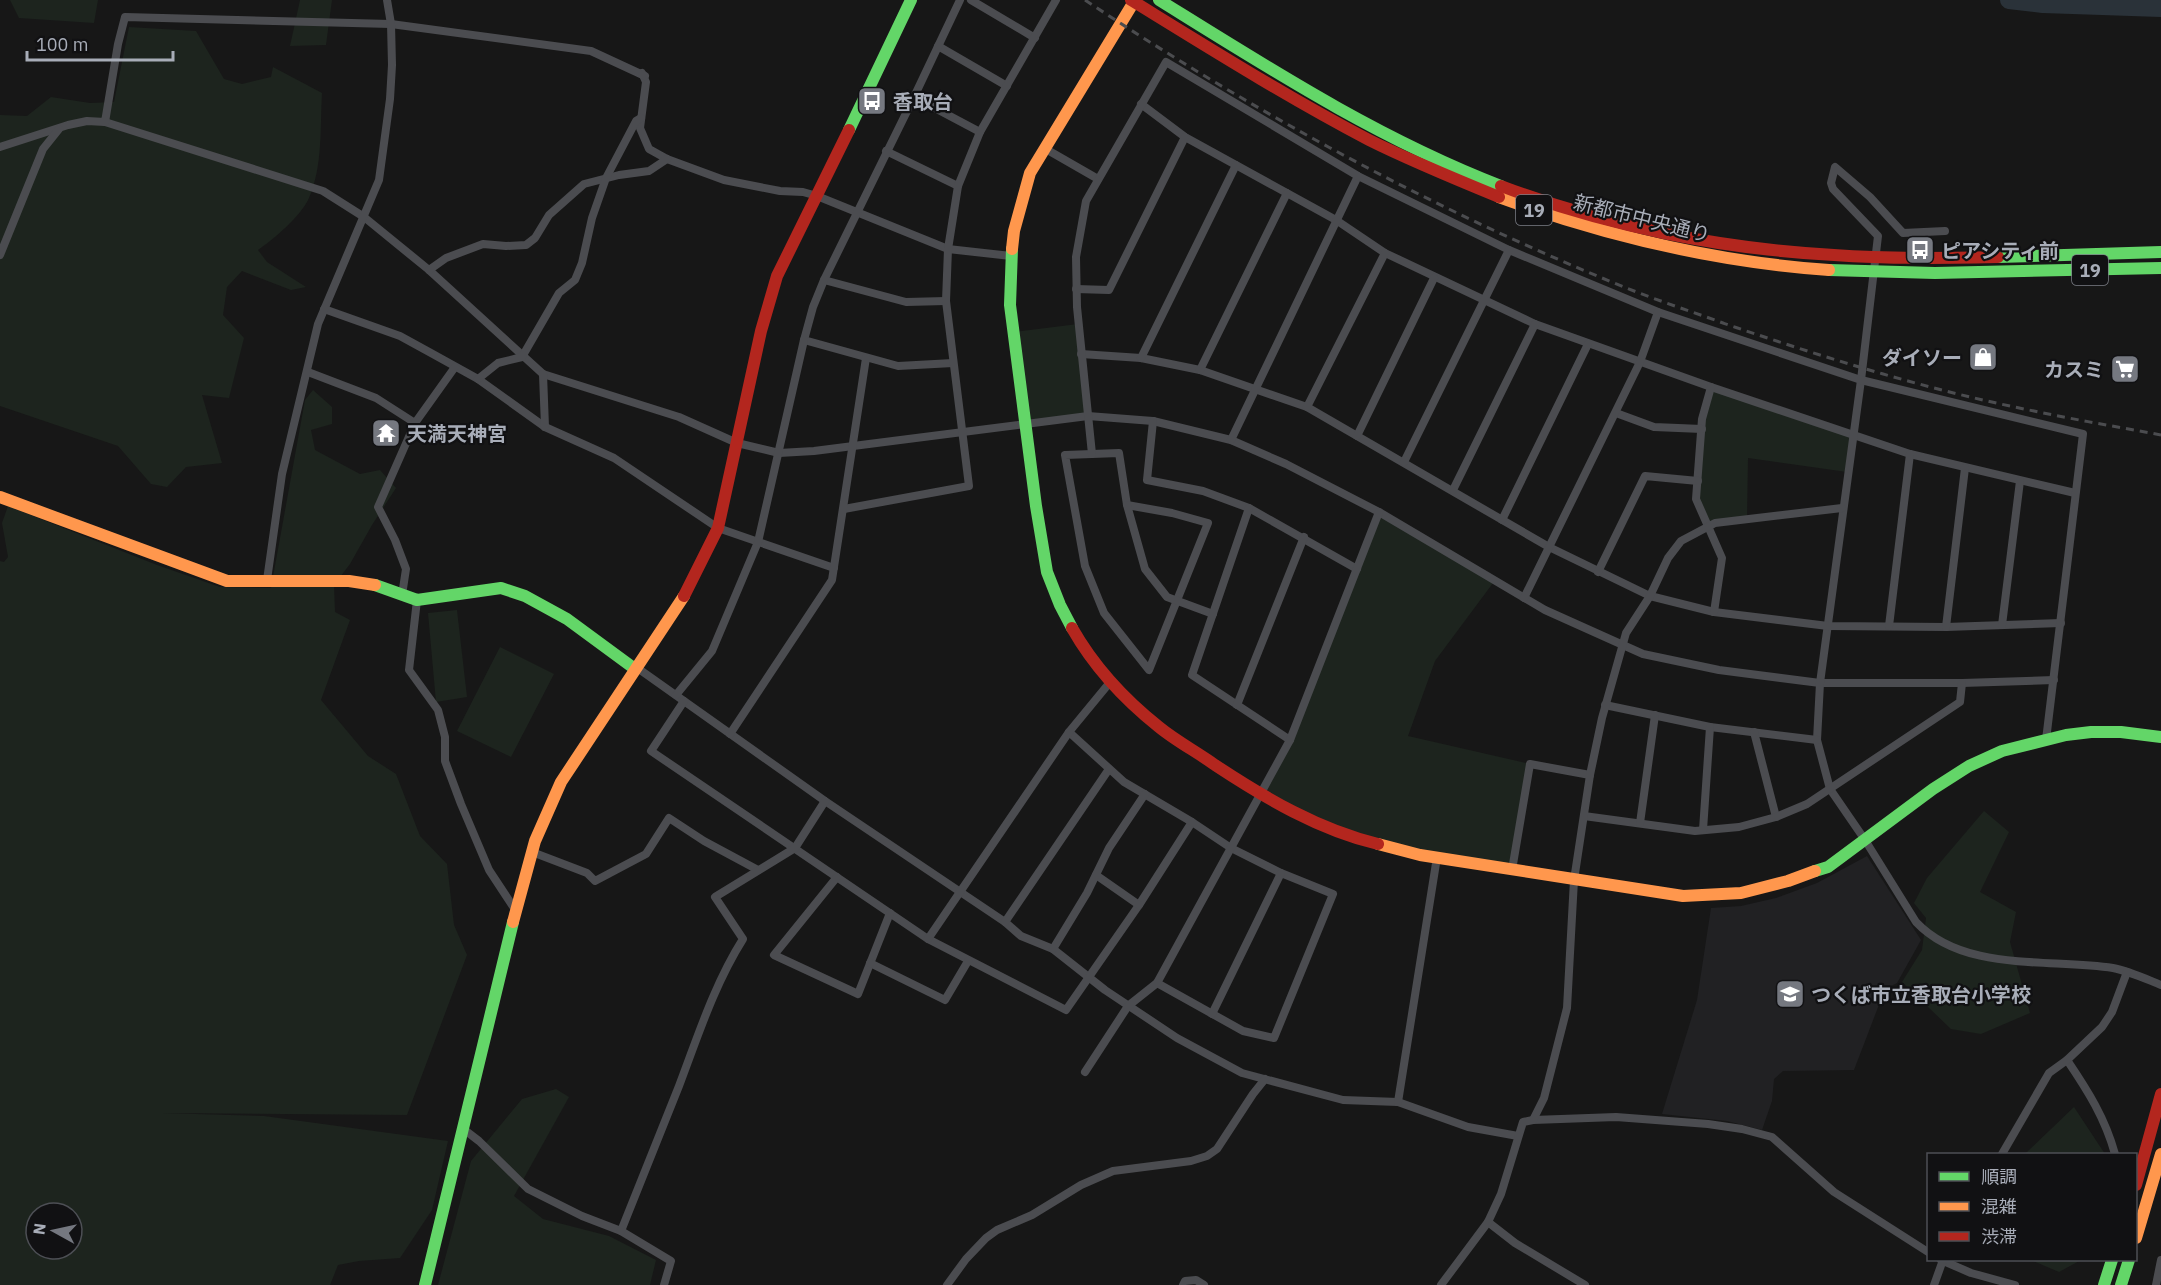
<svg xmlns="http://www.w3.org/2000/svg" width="2161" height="1285" font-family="'IBM Plex Sans','Noto Sans JP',sans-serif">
  <rect width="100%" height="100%" fill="#171717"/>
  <path fill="#212123" d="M 1867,856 L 1921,940 L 1897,983 L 1885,989 L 1854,1070 L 1783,1071 L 1774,1079 L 1772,1101 L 1762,1130 L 1727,1121 L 1662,1114 L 1697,1000 L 1711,908 L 1741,906 L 1776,898 L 1817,883 Z"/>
  <g fill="#1d241e" fill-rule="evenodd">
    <path d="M 10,0 L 98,0 L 94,23 L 19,18 Z"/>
    <path d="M 300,0 L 332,0 L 326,45 L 290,46 Z"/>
    <path d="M 129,27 L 196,31 L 224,79 L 242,84 L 271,77 L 273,67 L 322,93 C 320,127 323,166 309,198 C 301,216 274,239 258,250 L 267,262 L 306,287 L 291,290 L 242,271 L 227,287 L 223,315 L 244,338 L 229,398 L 202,395 L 222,463 L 186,467 L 167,487 L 151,484 L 118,446 L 0,406 L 0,115 L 27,116 L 51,97 L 90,103 L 114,102 Z"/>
    <path d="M 1078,324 L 1088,416 L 1024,425 L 1013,332 Z"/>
    <path d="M 1711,387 L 1853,434 L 1847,472 L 1748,458 L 1747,519 L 1707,526 L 1696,499 L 1702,429 Z"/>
    <path d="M 313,390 L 332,407 L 332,424 L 311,430 L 315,450 L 360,474 L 380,470 L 396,488 L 372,525 L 350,564 L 334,585 L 335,612 L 350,620 L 321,700 L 368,756 L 396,774 L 420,836 L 447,864 L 454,925 L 467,955 L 407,1115 L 161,1113 L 264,1116 L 448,1141 L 432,1210 L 400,1258 L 359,1261 L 338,1265 L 330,1285 L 0,1285 L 0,561 L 4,562 L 8,557 L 2,523 L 8,506 L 157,565 L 220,587 L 271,588 L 305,400 ZM 36,1213 L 72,1213 L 72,1249 L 36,1249 Z"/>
    <path d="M 1379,512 L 1496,579 L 1435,661 L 1408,736 L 1530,764 L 1512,870 L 1348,837 L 1259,794 L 1290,740 Z"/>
    <path d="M 457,610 L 467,697 L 436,702 L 428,613 Z"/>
    <path d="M 500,647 L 554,674 L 511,757 L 457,731 Z"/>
    <path d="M 1984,811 L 2009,832 L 1980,892 L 2016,912 L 2010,942 L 2030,1013 L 1981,1034 L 1951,1029 L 1902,982 L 1922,950 L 1926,918 L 1914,903 L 1927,878 Z"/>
    <path d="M 556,1089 L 569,1097 L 514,1196 L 543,1219 L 609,1236 L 656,1260 L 650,1285 L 438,1285 L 471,1161 L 522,1099 Z"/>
    <path d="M 2074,1107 L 2105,1154 L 2025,1154 Z"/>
    <path d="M 2031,1260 L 2081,1260 L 2059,1272 Z"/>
  </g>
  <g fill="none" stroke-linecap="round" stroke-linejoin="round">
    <path stroke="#2a3239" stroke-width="18" d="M 2009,0 L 2043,4 L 2161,8"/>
    <g stroke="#4b4c50" stroke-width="8">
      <path d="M 971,0 L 1035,38"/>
      <path d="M 938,46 L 1007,86"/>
      <path d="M 642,73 L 646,82 L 640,128 L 649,149 L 667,159 L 724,180 L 780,191 L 803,192 L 817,196 L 948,249 L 1011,256"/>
      <path d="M 914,97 L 960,0"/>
      <path d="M 1141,104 L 1185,137 L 1336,220 L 1385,253 L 1535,324 L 1711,387 L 1910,454 L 2075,493"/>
      <path d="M 105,122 L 323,191 L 364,217 L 429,270 L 543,374 L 679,417 L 737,443 L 779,453 L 814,451 L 1088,416 L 1153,421 L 1231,440 L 1286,464 L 1379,512 L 1545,610 L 1643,654 L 1719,670 L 1820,683 L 1962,683 L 2054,680"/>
      <path d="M 0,147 L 68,125 L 87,121 L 105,122 L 118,44 L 125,17 L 391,24 L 591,51 L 645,76"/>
      <path d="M 1044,148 L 1098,179"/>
      <path d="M 886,151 L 958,186"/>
      <path d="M 1945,231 L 1903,233 L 1870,197 L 1835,167 L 1831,183 L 1833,189 L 1878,236 L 1861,380 L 1820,683 L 1817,740 L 1830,789 L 1865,840 L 1916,922 C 1964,973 2050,958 2113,968 C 2129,971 2146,979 2161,985"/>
      <path d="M 0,255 L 43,149 L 59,129"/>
      <path d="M 429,270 L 446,258 L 483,244 L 506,246 L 526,245 L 535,238 L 549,215 L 584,184 L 619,175 L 649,171 L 667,159"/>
      <path d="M 824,280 L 906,302 L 946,301"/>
      <path d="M 1076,289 L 1109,290 L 1185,137"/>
      <path d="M 324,309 L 400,336 L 431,353 L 478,379 L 545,427 L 614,458 L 718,528 L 834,568"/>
      <path d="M 1081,354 L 1141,358 L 1200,370 L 1307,407 L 1549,547 L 1650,596 L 1714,612 L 1828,626 L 1946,627 L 2061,623"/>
      <path d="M 1141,358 L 1236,165"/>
      <path d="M 953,363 L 898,366 L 804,340 L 813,307 L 824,280 L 914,97 L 980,132"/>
      <path d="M 1200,370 L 1287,193"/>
      <path d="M 308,372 L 376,398 L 415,423"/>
      <path d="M 543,374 L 545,427"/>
      <path d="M 478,379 L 498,363 L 522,357 L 559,293 L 575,280 L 582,263 L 592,218 L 606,178 L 636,121 L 641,118"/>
      <path d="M 1711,387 L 1702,419 L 1696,499 L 1722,558 L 1714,612"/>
      <path d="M 1307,407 L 1385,253"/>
      <path d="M 1616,413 L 1654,427 L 1702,429"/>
      <path d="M 1153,421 L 1147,480 L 1203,491 L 1249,508 L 1357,569"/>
      <path d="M 1357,436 L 1434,278"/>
      <path d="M 1231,440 L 1358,176"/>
      <path d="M 1119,453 L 1127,505 L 1172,513 L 1208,523 L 1149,670 L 1104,613 L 1085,566 L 1065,455 Z"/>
      <path d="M 1092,454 L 1077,307 L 1076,257 L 1086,201 L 1166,62 L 1358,176 L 1509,250 L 1658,312 L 1861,380 L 2083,434 L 2046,740"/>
      <path d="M 1404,462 L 1509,250"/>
      <path d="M 1453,490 L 1535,324"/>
      <path d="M 1127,505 L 1145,569 L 1167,597 L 1213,614"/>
      <path d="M 1249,508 L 1192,675 L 1290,740"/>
      <path d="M 844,509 L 969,486 L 946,301 L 948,249 L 958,186 L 980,132 L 1056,0"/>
      <path d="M 1502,520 L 1588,344"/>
      <path d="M 1598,572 L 1645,476 L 1698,481"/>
      <path d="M 267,580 L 282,474 L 318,324 L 379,180 L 390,99 L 392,65 L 391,24 L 387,0"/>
      <path d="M 402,595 L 406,569 L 395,540 L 378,507 L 415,423 L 455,367"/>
      <path d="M 1524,598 L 1640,362 L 1658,312"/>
      <path d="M 417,600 L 409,670 L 438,710 L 445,737 L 445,761 L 461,804 L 489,870 L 516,911"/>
      <path d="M 2002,625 L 2020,481"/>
      <path d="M 1889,626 L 1910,454"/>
      <path d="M 1946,627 L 1965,468"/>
      <path d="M 636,667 L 825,801 L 1005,922 L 1021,936 L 1053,949 L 1105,990 L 1177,1038 L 1242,1073 L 1343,1100 L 1398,1102 L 1468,1127 L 1518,1136"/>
      <path d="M 676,695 L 712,651 L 758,542 L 804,340"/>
      <path d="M 684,701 L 651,751 L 928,939 L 1066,1010 L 1139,905 L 1192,822"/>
      <path d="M 1237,705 L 1304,537"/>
      <path d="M 1605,705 L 1710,727 L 1817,740"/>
      <path d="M 1069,732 L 1124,782 L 1192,822 L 1231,848 L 1281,873 L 1333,894 L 1274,1038 L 1243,1031 L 1157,983"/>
      <path d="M 1754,732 L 1776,817"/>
      <path d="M 730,734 L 832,580 L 866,358"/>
      <path d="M 1584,816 L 1695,831 L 1739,827 L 1776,817 L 1807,804 L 1960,702 L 1962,683"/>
      <path d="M 1640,823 L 1655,715"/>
      <path d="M 1703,830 L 1710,727"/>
      <path d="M 532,852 L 587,873 L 595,881 L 646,854 L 669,818 L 704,841 L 758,870"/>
      <path d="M 1512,870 L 1530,764 L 1590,775"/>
      <path d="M 1096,875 L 1139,905"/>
      <path d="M 837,877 L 774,955 L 858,994 L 890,913"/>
      <path d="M 1005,922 L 1109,769"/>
      <path d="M 928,939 L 1069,732 L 1111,681"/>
      <path d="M 1053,949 L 1087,893 L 1109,848 L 1145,794"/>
      <path d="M 870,963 L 945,1000 L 968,961"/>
      <path d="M 1212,1014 L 1281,873"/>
      <path d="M 2067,1060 C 2088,1091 2105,1118 2115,1154"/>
      <path d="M 1085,1072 L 1128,1006 L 1157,983 L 1290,740 L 1379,512"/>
      <path d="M 1398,1102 L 1437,857"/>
      <path d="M 1533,1120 L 1616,1117 L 1708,1124 L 1742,1129 L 1772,1137 L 1834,1192 L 1928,1252"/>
      <path d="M 462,1128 L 479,1141 L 528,1189 L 582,1216 L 621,1231 L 671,1261 L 664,1285"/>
      <path d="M 2002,1154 L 2049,1073 L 2067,1060 L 2102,1027 L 2112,1012 L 2127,972"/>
      <path d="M 1488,1222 L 1515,1243 L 1585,1285"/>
      <path d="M 621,1231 C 640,1183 660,1134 679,1086 C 698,1036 714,985 743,939 L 715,897 L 795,848 L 825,801"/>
      <path d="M 1941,1260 L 1971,1273 L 2015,1285"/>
      <path d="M 947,1285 L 966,1259 L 986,1238 L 997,1230 L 1032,1215 L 1081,1185 L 1113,1171 L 1191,1161 L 1207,1156 L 1217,1149 L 1253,1094 L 1265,1079"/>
      <path d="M 1183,1285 L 1185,1281 L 1196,1280 L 1204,1285"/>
      <path d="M 1441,1285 L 1488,1222 L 1501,1194 L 1523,1122 L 1533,1120 L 1544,1098 L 1567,1008 L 1574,880 L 1590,775 L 1602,718 L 1626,633 L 1650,596 L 1668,558 L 1681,541 L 1715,523 L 1842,508"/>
      <path d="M 1934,1285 L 1943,1260"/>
      <path d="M 2156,1285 L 2161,1260"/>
    </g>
    <g stroke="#63d668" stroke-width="12">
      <path d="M 1159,0 C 1270,69 1379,139 1501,186"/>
      <path d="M 849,130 L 911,0"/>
      <path d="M 1012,249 L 1010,305 L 1036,506 L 1047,572 L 1060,605 L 1072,628"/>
      <path d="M 1998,257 L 2161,252"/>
      <path d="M 1829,270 L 1935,273 L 2161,268"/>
      <path d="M 375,585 L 417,600 L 501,588 L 525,596 L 567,619 L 635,669"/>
      <path d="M 1815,871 L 1828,867 L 1933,789 L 1969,766 L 2002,751 L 2066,735 L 2091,732 L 2121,732 L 2161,737"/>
      <path d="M 425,1285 L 513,922"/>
      <path d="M 2104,1285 L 2112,1260"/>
      <path d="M 2121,1285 L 2129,1260"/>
    </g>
    <g stroke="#ff974d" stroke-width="12">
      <path d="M 1499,197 C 1606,236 1715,262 1829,270"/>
      <path d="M 1012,249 L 1014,231 L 1030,173 L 1135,0"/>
      <path d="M 0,497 L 227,581 L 349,581 L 375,585"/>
      <path d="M 1378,844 L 1420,855 L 1683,896 L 1741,893 L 1788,881 L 1815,871"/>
      <path d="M 513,922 L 535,841 L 561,782 L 684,596"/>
      <path d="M 2136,1238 L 2161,1154"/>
    </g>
    <g stroke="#b3261e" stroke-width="12">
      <path d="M 1131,0 C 1209,48 1287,97 1369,140 C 1411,161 1455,179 1499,197"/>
      <path d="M 1501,186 C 1606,226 1722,249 1834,255 C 1889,259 1944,258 1998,257"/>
      <path d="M 684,596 L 718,528 L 761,331 L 777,276 L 849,130"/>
      <path d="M 1072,628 C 1093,665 1125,700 1159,727 C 1176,741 1197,752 1215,765 C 1265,798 1319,830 1378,844"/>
      <path d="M 2136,1185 L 2161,1094"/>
    </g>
    <path stroke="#4b4c4f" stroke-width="3" stroke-dasharray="8 6" stroke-linecap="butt" d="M 1085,0 C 1255,113 1434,210 1624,287 C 1656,300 1690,311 1723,323 C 1825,358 1928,390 2034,411 C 2076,420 2119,427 2161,435"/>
  </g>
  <defs>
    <g id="bus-square" transform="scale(1.5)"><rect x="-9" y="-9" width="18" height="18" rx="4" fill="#757880" stroke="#111113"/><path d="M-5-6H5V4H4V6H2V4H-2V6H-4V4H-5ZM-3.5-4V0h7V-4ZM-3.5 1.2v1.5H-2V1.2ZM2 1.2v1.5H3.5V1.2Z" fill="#fff"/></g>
    <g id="shop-square" transform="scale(1.5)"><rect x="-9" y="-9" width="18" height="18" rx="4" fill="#757880" stroke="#111113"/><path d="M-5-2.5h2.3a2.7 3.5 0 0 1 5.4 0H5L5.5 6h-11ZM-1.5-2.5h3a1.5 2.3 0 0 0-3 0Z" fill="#fff"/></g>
    <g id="supermarket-square" transform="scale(1.5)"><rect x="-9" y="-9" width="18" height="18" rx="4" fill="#757880" stroke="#111113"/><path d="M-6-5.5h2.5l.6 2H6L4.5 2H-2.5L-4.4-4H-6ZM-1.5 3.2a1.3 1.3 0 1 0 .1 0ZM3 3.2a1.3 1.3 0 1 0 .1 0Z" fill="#fff"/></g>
    <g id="temple-square" transform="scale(1.5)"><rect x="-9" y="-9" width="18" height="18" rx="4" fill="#757880" stroke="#111113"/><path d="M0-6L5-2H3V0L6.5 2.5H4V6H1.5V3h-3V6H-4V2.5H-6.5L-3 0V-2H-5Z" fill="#fff"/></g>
    <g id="school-square" transform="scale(1.5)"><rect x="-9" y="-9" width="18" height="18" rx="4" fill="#757880" stroke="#111113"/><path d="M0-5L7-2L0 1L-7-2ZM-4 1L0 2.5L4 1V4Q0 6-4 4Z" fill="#fff"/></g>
  </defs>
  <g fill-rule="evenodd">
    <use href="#bus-square" x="872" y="101"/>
    <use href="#bus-square" x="1920" y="250"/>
    <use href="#shop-square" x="1983" y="357"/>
    <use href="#supermarket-square" x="2125" y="369"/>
    <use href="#temple-square" x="386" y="433"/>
    <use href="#school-square" x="1790" y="994"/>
  </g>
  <g text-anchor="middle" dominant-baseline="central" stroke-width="4.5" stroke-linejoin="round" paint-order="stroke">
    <g fill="#111113" stroke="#7b7e86" stroke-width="1.5">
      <rect x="1516" y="195" width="36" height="30" rx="4.5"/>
      <rect x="2072" y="255" width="36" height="30" rx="4.5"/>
    </g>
    <g font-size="18" font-weight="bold" fill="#a8adb8">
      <text x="1534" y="210">19</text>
      <text x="2090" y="270">19</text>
    </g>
    <g font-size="20" font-weight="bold" fill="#a8adb8" stroke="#111113" text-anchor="start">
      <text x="893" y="101">香取台</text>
      <text x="1941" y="250">ピアシティ前</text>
      <text x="1962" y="357" text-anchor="end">ダイソー</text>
      <text x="2104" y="369" text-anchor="end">カスミ</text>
      <text x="407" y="433">天満天神宮</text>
      <text x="1811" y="994">つくば市立香取台小学校</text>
    </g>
    <g font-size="20" fill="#a8adb8" stroke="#111113">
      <text transform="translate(1642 218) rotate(14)">新都市中央通り</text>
    </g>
  </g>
  <rect x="1927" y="1153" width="210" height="108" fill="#111113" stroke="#4d4f55" stroke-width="1.5"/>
  <rect x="1939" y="1172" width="30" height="9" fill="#63d668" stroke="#4d4f55" stroke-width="1.5"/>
  <text x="1981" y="1183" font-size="18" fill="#a8adb8">順調</text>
  <rect x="1939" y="1202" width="30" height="9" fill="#ff974d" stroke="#4d4f55" stroke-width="1.5"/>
  <text x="1981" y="1213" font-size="18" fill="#a8adb8">混雑</text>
  <rect x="1939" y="1232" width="30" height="9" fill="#b3261e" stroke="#4d4f55" stroke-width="1.5"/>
  <text x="1981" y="1243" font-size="18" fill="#a8adb8">渋滞</text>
  <g transform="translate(54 1231) rotate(278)"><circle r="28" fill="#111113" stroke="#4d4f55" stroke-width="1.5"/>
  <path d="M0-4.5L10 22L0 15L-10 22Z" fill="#757880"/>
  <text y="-9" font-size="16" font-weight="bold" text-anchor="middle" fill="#a8adb8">N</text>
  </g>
  <path d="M27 51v9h146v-9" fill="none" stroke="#a8adb8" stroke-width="3"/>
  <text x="36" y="51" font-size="18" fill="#a8adb8" stroke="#111113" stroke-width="4.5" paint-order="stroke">100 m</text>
</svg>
